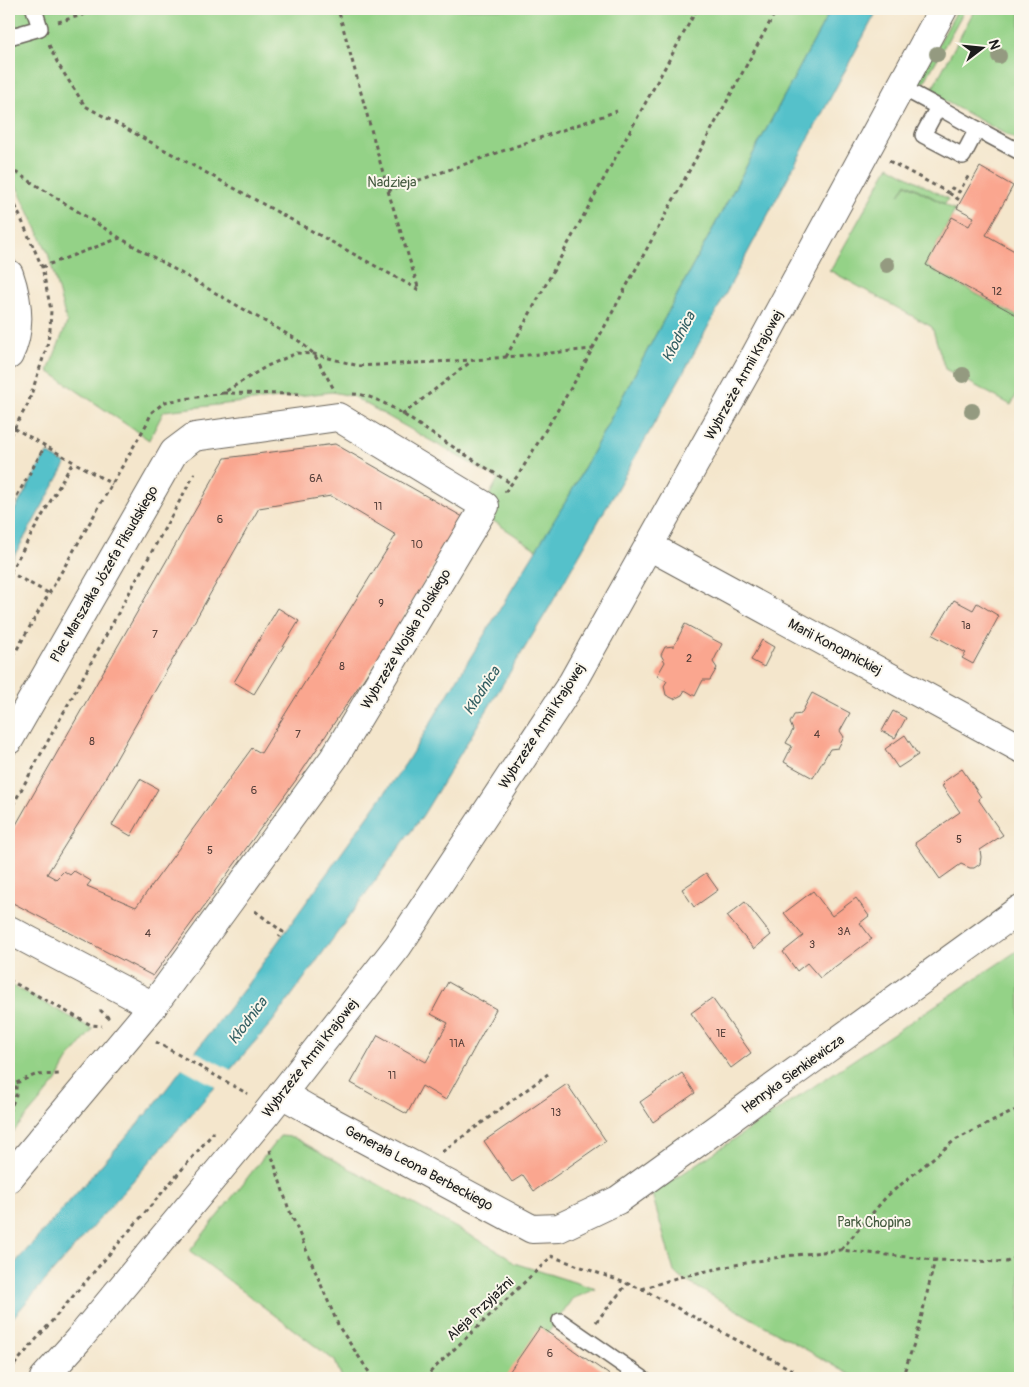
<svg xmlns="http://www.w3.org/2000/svg" width="1029" height="1387" font-family="Pangolin,sans-serif">
  <rect width="100%" height="100%" fill="#fbf7ec"/>
  <filter id="ink" filterUnits="userSpaceOnUse"><feTurbulence type="fractalNoise" baseFrequency=".02" numOctaves="2"/><feDisplacementMap in="SourceGraphic" scale="10" xChannelSelector="R" yChannelSelector="G"/><feConvolveMatrix kernelMatrix="1 2 1 2 8 2 1 2 1" color-interpolation-filters="sRGB"/></filter>
  <filter id="wash" filterUnits="userSpaceOnUse"><feTurbulence type="fractalNoise" baseFrequency=".0096" numOctaves="4" result="noise"/><feDisplacementMap in="SourceGraphic" scale="20" xChannelSelector="R" yChannelSelector="G"/><feGaussianBlur stdDeviation="1.12" result="paint"/><feColorMatrix in="noise" values="0 0 0 0 0 0 0 0 0 0 0 0 0 0 0 0 0 1.4 0 .05"/><feComposite in="paint" operator="in"/></filter>
  <g filter="url(#wash)">
    <rect width="100%" height="100%" fill="#f4e6cc"/>
    <g fill="#94d287" stroke="#587752">
      <path d="M 9,9 L 831,9 L 569,496 L 537,550 L 489,518 L 490,494 L 498,479 L 352,396 L 332,392 L 164,411 L 149,440 L 48,371 L 67,323 L 48,253 L 9,170 Z"/>
      <path d="M 958,9 L 965,9 L 921,88 L 920,80 L 924,70 Z"/>
      <path d="M 975,9 L 1020,9 L 1020,142 L 930,93 Z"/>
      <path d="M 889,166 L 948,199 L 945,204 L 906,183 L 899,195 L 906,184 L 955,210 L 926,266 L 1020,318 L 1020,347 L 1018,348 L 1020,353 L 1020,388 L 1011,405 L 945,369 L 932,327 L 829,270 L 832,268 Z"/>
      <path d="M 1020,949 L 1020,1378 L 856,1378 L 679,1277 L 674,1272 L 652,1194 Z"/>
      <path d="M 9,984 L 93,1029 L 67,1061 L 57,1081 L 9,1137 Z"/>
      <path d="M 280,1136 L 293,1137 L 507,1256 L 514,1263 L 596,1289 L 572,1299 L 551,1329 L 509,1378 L 497,1378 L 488,1372 L 483,1378 L 342,1378 L 335,1361 L 190,1251 Z"/>
    </g>
    <g fill="#54c1ca" stroke="#386e73">
      <path d="M 831,9 L 878,9 L 687,366 L 549,608 L 423,815 L 273,1021 L 9,1322 L 9,1270 L 154,1105 L 244,989 L 406,763 L 569,496 Z"/>
      <path d="M 47,453 L 66,464 L 9,565 L 9,520 Z"/>
    </g>
    <path fill="#f4e6cc" d="M 193,1050 L 233,1071 L 218,1088 L 180,1067 Z"/>
    <g id="blocks">
      <g fill="#faa68f" fill-rule="evenodd">
        <path d="M 980,167 L 1013,186 L 986,235 L 1020,254 L 1020,317 L 926,265 L 952,217 L 969,226 L 974,217 L 957,208 Z"/>
        <path d="M 335,444 L 463,517 L 387,644 L 296,780 L 153,976 L 9,901 L 9,837 L 225,458 ZM 331,496 L 396,535 L 261,753 L 252,748 L 136,907 L 87,886 L 91,881 L 74,871 L 70,875 L 64,871 L 56,879 L 47,874 L 90,805 L 259,508 Z"/>
        <path d="M 954,600 L 973,610 L 977,603 L 999,616 L 973,664 L 962,658 L 966,653 L 933,635 Z"/>
        <path d="M 278,608 L 299,621 L 254,694 L 234,682 Z"/>
        <path d="M 685,624 L 722,644 L 713,662 L 717,668 L 710,680 L 703,680 L 695,696 L 685,690 L 682,695 L 674,699 L 666,695 L 664,686 L 667,681 L 657,676 L 665,662 L 661,655 L 665,647 L 674,646 Z"/>
        <path d="M 762,640 L 774,647 L 764,667 L 751,660 Z"/>
        <path d="M 812,693 L 850,713 L 840,731 L 844,737 L 838,748 L 830,749 L 813,778 L 784,762 L 792,746 L 786,743 L 793,730 L 790,723 L 794,715 L 801,714 Z"/>
        <path d="M 893,711 L 906,718 L 895,738 L 882,731 Z"/>
        <path d="M 905,735 L 918,755 L 898,768 L 885,749 Z"/>
        <path d="M 962,769 L 981,797 L 978,799 L 1003,835 L 980,850 L 981,857 L 980,864 L 974,868 L 970,868 L 961,864 L 940,879 L 915,843 L 960,812 L 942,786 L 944,785 L 942,783 Z"/>
        <path d="M 140,779 L 158,789 L 131,836 L 112,825 Z"/>
        <path d="M 706,873 L 718,890 L 694,907 L 682,889 Z"/>
        <path d="M 813,891 L 832,916 L 856,898 L 869,916 L 860,923 L 872,939 L 820,978 L 807,963 L 797,971 L 783,952 L 803,936 L 784,913 Z"/>
        <path d="M 745,902 L 771,935 L 754,949 L 727,916 Z"/>
        <path d="M 448,982 L 496,1009 L 446,1100 L 422,1086 L 407,1114 L 351,1083 L 378,1035 L 426,1062 L 448,1023 L 431,1014 Z"/>
        <path d="M 712,998 L 751,1053 L 731,1068 L 691,1013 Z"/>
        <path d="M 682,1073 L 695,1093 L 653,1122 L 640,1102 Z"/>
        <path d="M 567,1084 L 606,1141 L 534,1191 L 523,1175 L 512,1182 L 484,1141 Z"/>
        <path d="M 540,1327 L 614,1378 L 505,1378 Z"/>
      </g>
    </g>
  </g>
  <g filter="url(#ink)">
    <use href="#blocks" fill-opacity="0" stroke="#68635a" stroke-width="1"/>
    <g fill="none" stroke-linecap="round" stroke-linejoin="round">
      <g stroke="#68635a" stroke-width="18">
        <g id="service">
          <path d="M 9,37 L 40,28 L 34,9"/>
          <path d="M 901,87 L 938,107 L 923,135 L 963,156 L 977,129 L 938,107"/>
          <path d="M 977,129 L 1020,152"/>
          <path d="M 560,1321 L 642,1378"/>
        </g>
      </g>
      <g stroke="#68635a" stroke-width="30">
        <g id="minor">
          <path d="M 649,546 L 1020,748"/>
          <path d="M 9,740 L 174,452 L 194,437 L 338,417 L 485,506 L 334,758 L 153,1006 L 9,1178"/>
          <path d="M 9,930 L 153,1006"/>
          <path d="M 282,1094 L 310,1110 L 532,1229 L 559,1228 L 618,1200 L 1020,909"/>
          <path d="M 44,1378 L 78,1340 L 266,1114 L 398,946 L 572,683 L 756,354 L 943,9"/>
        </g>
      </g>
      <g stroke="#68635a" stroke-width="30">
        <path id="tertiary" d="M 9,274 C 18,300 22,329 9,355"/>
      </g>
      <g stroke="#68635a" stroke-width="3" stroke-dasharray="4 4" stroke-linecap="butt">
        <path d="M 58,22 L 103,9"/>
        <path d="M 49,45 L 58,64 L 85,106 L 419,290 L 388,191 L 338,9"/>
        <path d="M 889,161 L 949,193 L 952,188 L 959,192 L 969,175"/>
        <path d="M 9,168 L 120,238 L 299,341 L 314,354 L 335,391"/>
        <path d="M 9,191 L 42,267 L 51,310 L 50,329 L 47,346 L 28,404 L 9,437"/>
        <path d="M 388,191 L 617,111"/>
        <path d="M 949,193 L 961,201"/>
        <path d="M 42,267 L 120,238"/>
        <path d="M 506,357 L 697,9"/>
        <path d="M 223,393 L 299,394"/>
        <path d="M 353,394 C 379,394 412,421 434,435 C 460,451 486,468 512,484"/>
        <path d="M 402,415 L 473,360"/>
        <path d="M 14,428 L 112,484"/>
        <path d="M 505,492 L 519,474 L 574,383 L 777,9"/>
        <path d="M 9,510 L 45,446"/>
        <path d="M 9,572 L 50,594"/>
        <path d="M 10,572 L 73,462"/>
        <path d="M 9,663 L 146,425 L 152,412 L 165,402 L 223,393 L 267,366 L 297,353 L 314,354 L 359,366 L 474,360 L 593,349"/>
        <path d="M 9,812 L 195,473"/>
        <path d="M 255,911 L 283,932 L 279,937"/>
        <path d="M 9,980 L 91,1025 L 102,1026"/>
        <path d="M 100,1010 L 110,1019"/>
        <path d="M 156,1042 L 248,1094"/>
        <path d="M 9,1086 L 35,1075 L 61,1074"/>
        <path d="M 9,1112 L 16,1095 L 16,1082"/>
        <path d="M 270,1150 L 288,1207 L 339,1327 L 373,1378"/>
        <path d="M 442,1152 L 548,1074"/>
        <path d="M 841,1250 L 887,1196 L 955,1140 L 1020,1108"/>
        <path d="M 551,1256 L 642,1289 L 807,1378"/>
        <path d="M 642,1289 L 679,1277 L 735,1265 L 786,1256 L 841,1250 L 935,1260 L 1006,1262 L 1020,1256"/>
        <path d="M 596,1322 L 627,1284"/>
        <path d="M 9,1371 L 214,1132"/>
        <path d="M 424,1378 L 552,1256"/>
        <path d="M 902,1378 L 917,1335 L 935,1260"/>
      </g>
      <use href="#service" stroke="#fff" stroke-width="15"/>
      <use href="#minor" stroke="#fff" stroke-width="28"/>
      <use href="#tertiary" stroke="#fff" stroke-width="28"/>
    </g>
    <g fill="#949a80">
      <circle cx="937" cy="54" r="8"/>
      <circle cx="999" cy="56" r="8"/>
      <circle cx="887" cy="265" r="8"/>
      <circle cx="963" cy="375" r="8"/>
      <circle cx="972" cy="411" r="8"/>
    </g>
  </g>
  <g text-anchor="middle" dominant-baseline="central" stroke-width="4" stroke-linejoin="round" paint-order="stroke">
    <g font-size="11" fill="#543e39">
      <text x="997" y="291">12</text>
      <text x="316" y="478">6A</text>
      <text x="378" y="506">11</text>
      <text x="220" y="519">6</text>
      <text x="417" y="544">10</text>
      <text x="381" y="603">9</text>
      <text x="966" y="625">1a</text>
      <text x="155" y="634">7</text>
      <text x="689" y="658">2</text>
      <text x="342" y="666">8</text>
      <text x="298" y="734">7</text>
      <text x="817" y="734">4</text>
      <text x="92" y="741">8</text>
      <text x="254" y="790">6</text>
      <text x="959" y="839">5</text>
      <text x="210" y="850">5</text>
      <text x="844" y="931">3A</text>
      <text x="148" y="933">4</text>
      <text x="812" y="944">3</text>
      <text x="721" y="1033">1E</text>
      <text x="457" y="1043">11A</text>
      <text x="392" y="1075">11</text>
      <text x="556" y="1112">13</text>
      <text x="550" y="1353">6</text>
    </g>
    <g font-size="14" fill="#465c41" stroke="#fbf7ec">
      <text x="392" y="182">Nadzieja</text>
      <text x="874" y="1222">Park Chopina</text>
    </g>
    <g font-size="14" fill="#1c1c1c" stroke="#fbf7ec">
      <text transform="translate(744 375) rotate(-61)">Wybrzeże Armii Krajowej</text>
      <text transform="translate(104 574) rotate(-60)">Plac Marszałka Józefa Piłsudskiego</text>
      <text transform="translate(406 639) rotate(-59)">Wybrzeże Wojska Polskiego</text>
      <text transform="translate(835 647) rotate(28)">Marii Konopnickiej</text>
      <text transform="translate(542 726) rotate(-57)">Wybrzeże Armii Krajowej</text>
      <text transform="translate(310 1058) rotate(-52)">Wybrzeże Armii Krajowej</text>
      <text transform="translate(793 1074) rotate(-36)">Henryka Sienkiewicza</text>
      <text transform="translate(419 1168) rotate(28)">Generała Leona Berbeckiego</text>
      <text transform="translate(480 1309) rotate(-43)">Aleja Przyjaźni</text>
    </g>
    <g font-size="15" font-style="italic" fill="#325e62" stroke="#fbf7ec">
      <text transform="translate(679 337) rotate(-62)">Kłodnica</text>
      <text transform="translate(482 691) rotate(-57)">Kłodnica</text>
      <text transform="translate(248 1021) rotate(-53)">Kłodnica</text>
    </g>
  </g>
  <rect width="1029" height="1387" fill="none" stroke="#fbf7ec" stroke-width="30"/>
  <g transform="translate(982 48) rotate(74)" stroke="#fbf7ec" stroke-width="4" paint-order="stroke">
  <path d="M0-4L9 19L0 12L-9 19Z" fill="#1c1c1c"/>
  <text y="-8" font-size="14" font-weight="bold" text-anchor="middle" fill="#1c1c1c">N</text>
  </g>
</svg>
